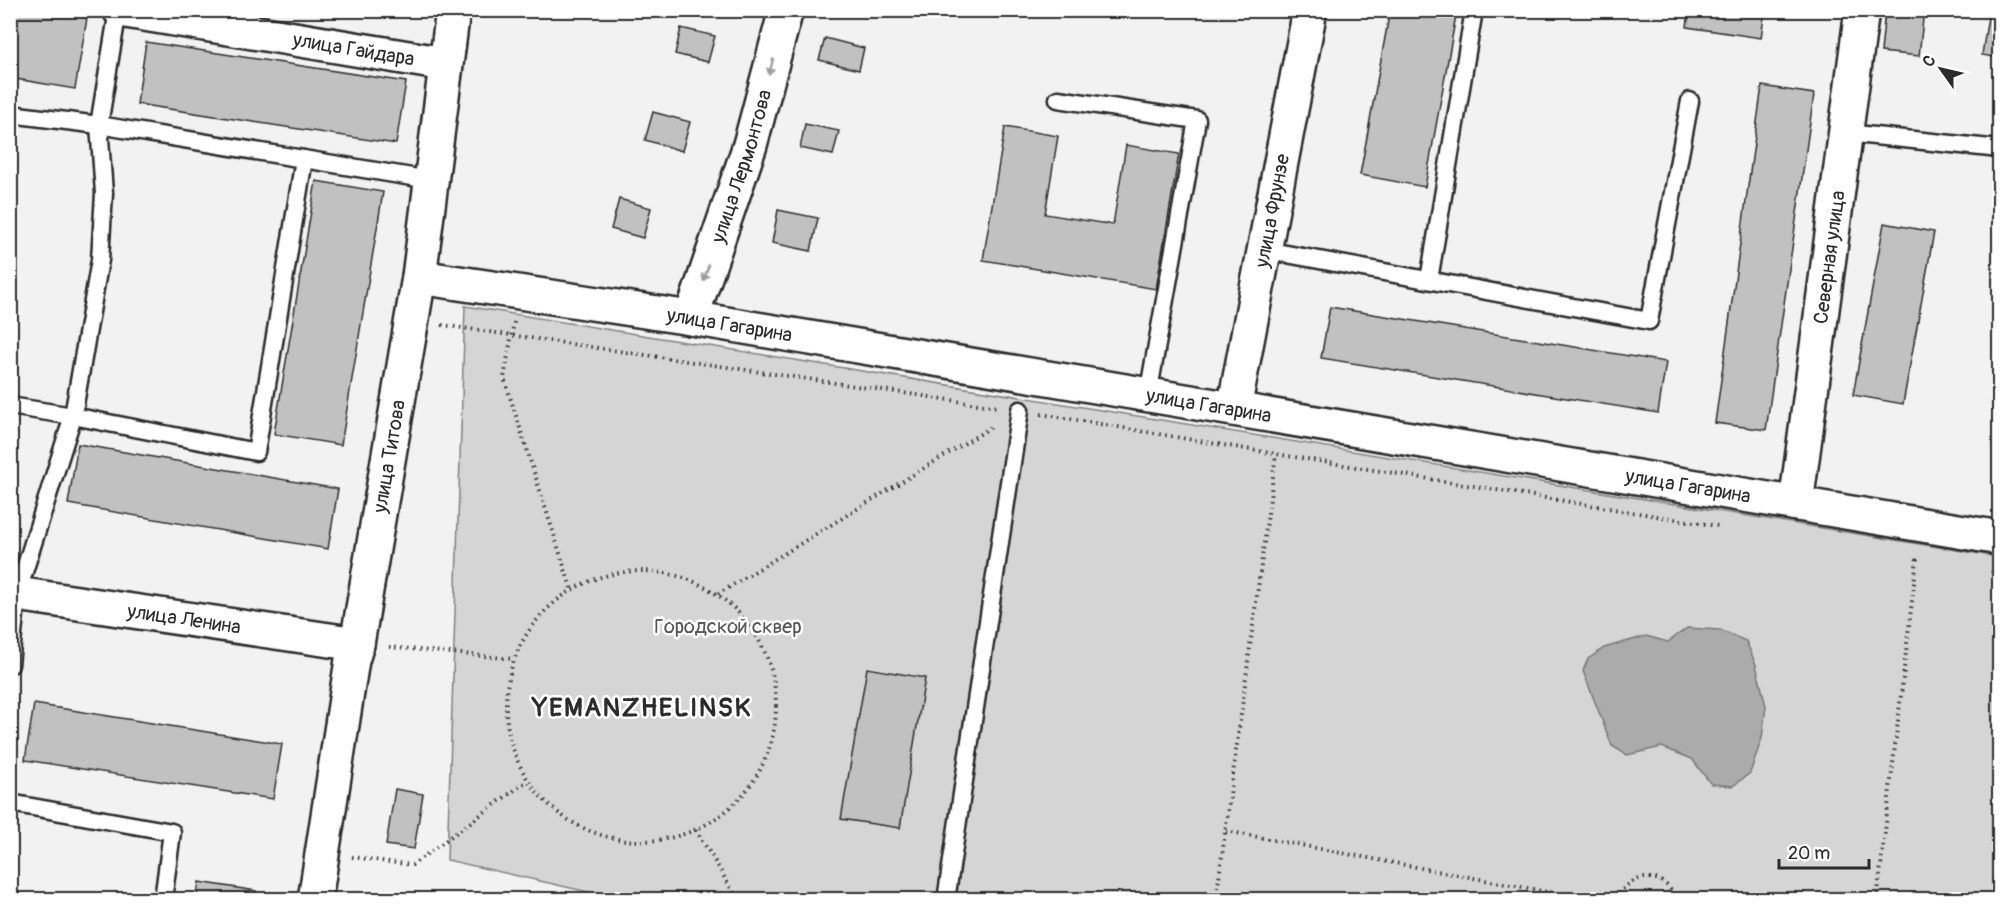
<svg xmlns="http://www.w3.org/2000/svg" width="2010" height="910" font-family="Pangolin,sans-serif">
  <rect width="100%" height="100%" fill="#f2f2f2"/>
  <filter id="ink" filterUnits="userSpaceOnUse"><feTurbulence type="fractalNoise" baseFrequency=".0167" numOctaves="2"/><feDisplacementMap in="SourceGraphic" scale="12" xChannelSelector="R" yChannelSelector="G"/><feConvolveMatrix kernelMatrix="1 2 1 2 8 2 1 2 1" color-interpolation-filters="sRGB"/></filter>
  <g filter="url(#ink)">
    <path fill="#d5d5d5" stroke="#808080" stroke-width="1.5" d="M 465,306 L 1999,557 L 1999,899 L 624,900 L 447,860 Z"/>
    <path fill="#ababab" stroke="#787878" stroke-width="1.5" d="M 1687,628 L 1720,630 L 1746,641 L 1756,665 L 1766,706 L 1762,738 L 1750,773 L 1733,786 L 1711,784 L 1692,759 L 1662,747 L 1627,755 L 1612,746 L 1583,671 L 1588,659 L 1604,648 L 1646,636 L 1668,642 Z"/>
    <g fill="#c1c1c1" stroke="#2b2b2b" stroke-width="1.5">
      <path d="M 10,10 L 40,10 L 87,18 L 75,89 L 10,78 Z"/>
      <path d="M 1390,10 L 1457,10 L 1425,187 L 1360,175 Z"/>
      <path d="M 1689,10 L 1765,10 L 1761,38 L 1687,27 Z"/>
      <path d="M 1885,10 L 1924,10 L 1919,56 L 1881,52 Z"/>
      <path d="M 1989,10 L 2000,10 L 2000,58 L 1982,55 Z"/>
      <path d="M 681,28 L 715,36 L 708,62 L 675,54 Z"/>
      <path d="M 825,38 L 864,48 L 859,70 L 819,60 Z"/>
      <path d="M 146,42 L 406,82 L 396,144 L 137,104 Z"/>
      <path d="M 1762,86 L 1814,94 L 1766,430 L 1715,423 Z"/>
      <path d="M 653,112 L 690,122 L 682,151 L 645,140 Z"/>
      <path d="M 805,124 L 839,131 L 833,155 L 800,148 Z"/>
      <path d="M 1005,127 L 1058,136 L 1045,214 L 1113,225 L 1126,145 L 1179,154 L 1156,289 L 983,260 Z"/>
      <path d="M 316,181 L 383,192 L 341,445 L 274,434 Z"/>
      <path d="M 619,199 L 651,208 L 643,238 L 611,229 Z"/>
      <path d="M 778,210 L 818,218 L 811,251 L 772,243 Z"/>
      <path d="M 1884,223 L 1934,232 L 1903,404 L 1853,395 Z"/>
      <path d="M 1330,307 L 1666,362 L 1658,413 L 1321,358 Z"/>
      <path d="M 78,444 L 338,489 L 328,549 L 68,504 Z"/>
      <path d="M 867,668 L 925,678 L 900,828 L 841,819 Z"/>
      <path d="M 34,704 L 282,744 L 273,799 L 25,760 Z"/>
      <path d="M 395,789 L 423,794 L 414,849 L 386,845 Z"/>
      <path d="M 199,882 L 256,891 L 255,900 L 196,900 Z"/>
      <path d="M 776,893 L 799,898 L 799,900 L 774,900 Z"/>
    </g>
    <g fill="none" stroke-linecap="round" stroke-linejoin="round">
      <g stroke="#2b2b2b" stroke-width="21">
        <g id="lane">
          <path d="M 1058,99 L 1197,120 L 1148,395"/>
          <path d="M 10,114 L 99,125 L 430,180"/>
          <path d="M 1846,133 L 2000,149"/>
          <path d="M 1265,250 L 1649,321 L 1690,101"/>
          <path d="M 1429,280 L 1474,10"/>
          <path d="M 10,406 L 73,416 L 256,452 L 304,159"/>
          <path d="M 10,665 L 17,594 L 73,416 L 100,260 L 104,193 L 99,125 L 118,10"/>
          <path d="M 10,803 L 172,832 L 163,900"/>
          <path d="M 946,900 L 1020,410"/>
        </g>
      </g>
      <g stroke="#2b2b2b" stroke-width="38">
        <g id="street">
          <path id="s1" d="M 120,10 L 445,64"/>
          <path d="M 419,277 L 453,10"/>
          <path id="s2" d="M 1234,409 L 1310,10"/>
          <path id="s3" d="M 1796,504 L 1862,10"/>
        </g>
      </g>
      <g stroke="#2b2b2b" stroke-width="38">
        <g id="secondary">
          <path id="s4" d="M 691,318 L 750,145 L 786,10"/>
          <path id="s5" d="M 10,593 L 357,644"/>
          <path id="s6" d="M 315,900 L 352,660 L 357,644 L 419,277 L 691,318 L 2000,538"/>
        </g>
      </g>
      <g stroke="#2b2b2b" stroke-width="4" stroke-dasharray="1.5 4.5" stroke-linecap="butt">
        <path d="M 514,322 L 504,378 L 571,588"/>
        <path d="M 442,325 L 998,407"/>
        <path d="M 1041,414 L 1276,454 L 1718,526"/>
        <circle cx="641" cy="706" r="135"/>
        <path d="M 1991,571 L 2000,573"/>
        <path d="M 718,594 L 993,426"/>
        <path d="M 389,647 L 514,659"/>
        <path d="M 696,830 L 738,900"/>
        <path d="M 1226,831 L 1590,900"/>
        <path d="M 352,857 L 412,865 L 527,781"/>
        <path d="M 1216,900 L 1276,454"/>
        <path d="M 1617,900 C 1627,872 1667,869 1675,900"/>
        <path d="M 1877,900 L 1917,558"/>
      </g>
      <use href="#lane" stroke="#fff" stroke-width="16"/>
      <use href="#street" stroke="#fff" stroke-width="33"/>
      <use href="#secondary" stroke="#fff" stroke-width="33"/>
    </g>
    <defs><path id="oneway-solid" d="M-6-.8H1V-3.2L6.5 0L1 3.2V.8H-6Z" transform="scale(1.5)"/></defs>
    <g fill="#a0a0a0">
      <use href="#oneway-solid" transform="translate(771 67) rotate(105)"/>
      <use href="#oneway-solid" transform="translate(706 273) rotate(109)"/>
    </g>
  </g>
  <g text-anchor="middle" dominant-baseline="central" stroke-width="5" stroke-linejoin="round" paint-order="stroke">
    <g font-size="20" fill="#2b2b2b" stroke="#fff">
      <text stroke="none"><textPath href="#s1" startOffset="237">улица Гайдара</textPath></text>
      <text stroke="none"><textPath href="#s4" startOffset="160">улица Лермонтова</textPath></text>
      <text stroke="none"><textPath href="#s2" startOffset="202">улица Фрунзе</textPath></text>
      <text stroke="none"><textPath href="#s3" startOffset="249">Северная улица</textPath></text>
      <text stroke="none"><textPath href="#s6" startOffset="946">улица Гагарина</textPath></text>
      <text stroke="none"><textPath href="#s6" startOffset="1432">улица Гагарина</textPath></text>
      <text stroke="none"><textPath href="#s6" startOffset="450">улица Титова</textPath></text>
      <text stroke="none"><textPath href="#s6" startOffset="1918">улица Гагарина</textPath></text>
      <text stroke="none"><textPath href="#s5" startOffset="176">улица Ленина</textPath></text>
    </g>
    <g font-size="20" fill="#565656" stroke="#fff">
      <text x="728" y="626">Городской сквер</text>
    </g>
    <g font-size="26" font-weight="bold" letter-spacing="1.5" fill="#2b2b2b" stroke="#fff">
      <text x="642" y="708">YEMANZHELINSK</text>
    </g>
  </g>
  <rect width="2010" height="910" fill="none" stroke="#fff" stroke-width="36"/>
  <rect x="18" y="18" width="1974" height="874" fill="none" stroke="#2b2b2b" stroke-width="2" filter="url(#ink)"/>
  <g transform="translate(1941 69) rotate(304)" stroke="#ffffff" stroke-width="4.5" paint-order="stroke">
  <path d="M0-4.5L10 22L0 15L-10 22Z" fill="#2b2b2b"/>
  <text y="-9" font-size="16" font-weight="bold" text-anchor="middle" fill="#2b2b2b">С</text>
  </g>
  <path d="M1779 859v9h90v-9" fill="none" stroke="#2b2b2b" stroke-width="3"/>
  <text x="1788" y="859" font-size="18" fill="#2b2b2b" stroke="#ffffff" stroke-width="4.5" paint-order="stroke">20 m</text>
</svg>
